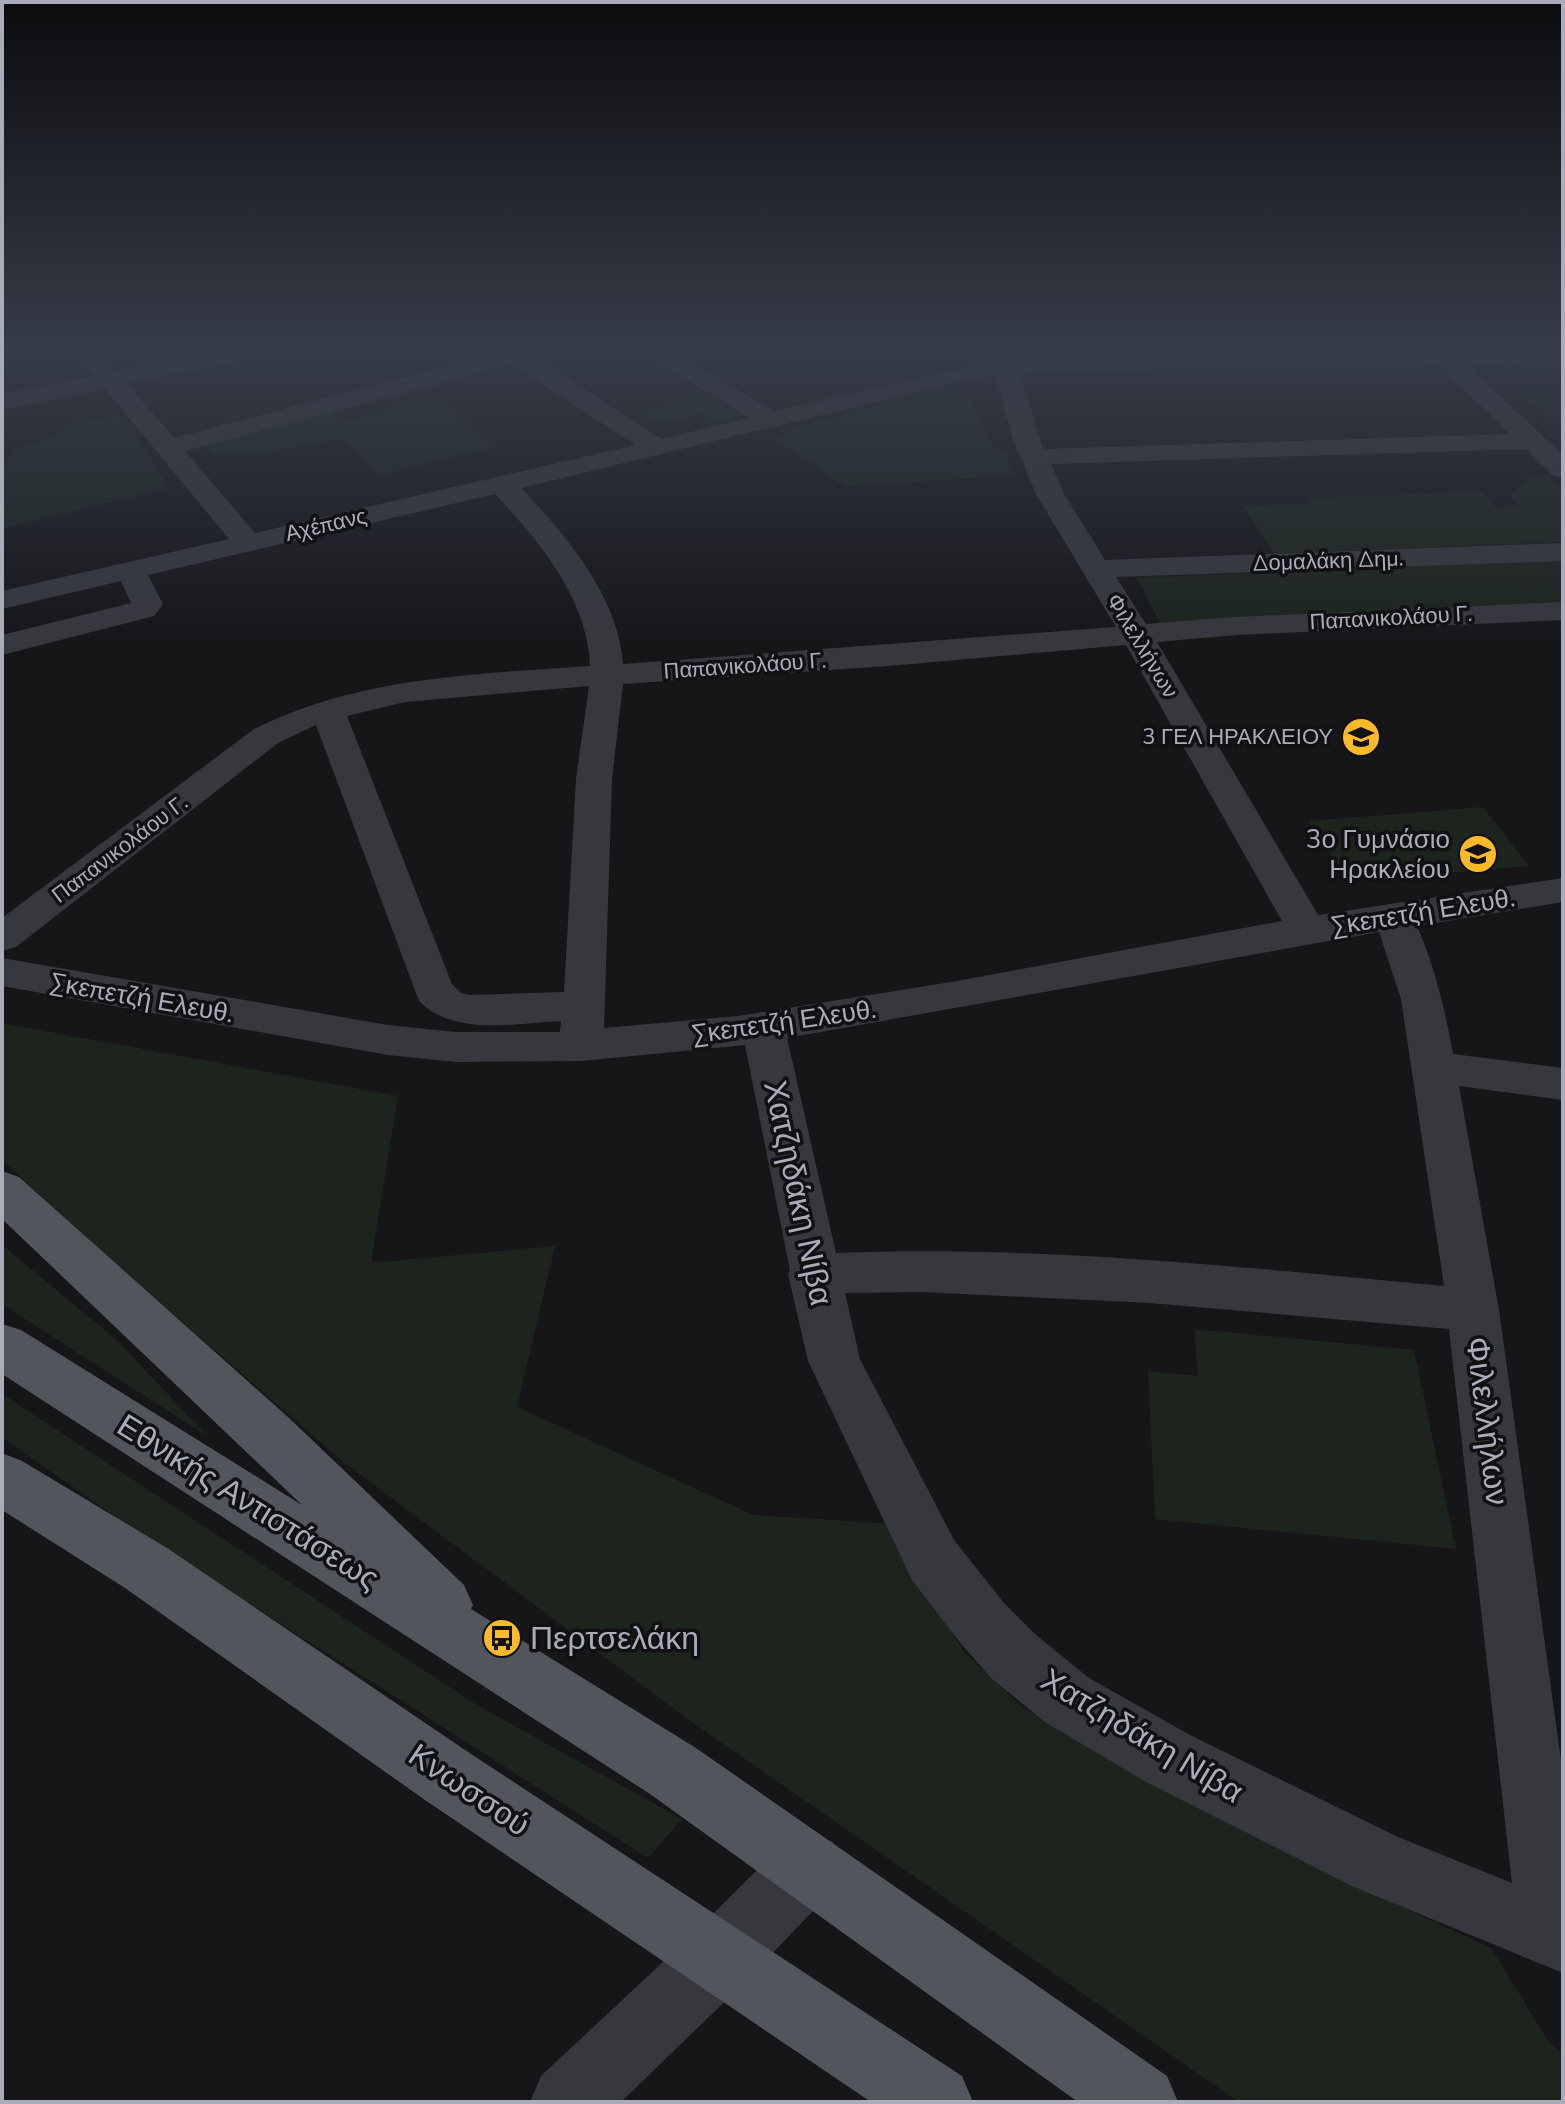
<svg xmlns="http://www.w3.org/2000/svg" width="1565" height="2104" font-family="'Nunito Sans',sans-serif">
  <rect width="100%" height="100%" fill="#161619"/>
  <g fill="#1c241d">
    <path d="M 1021,351 L 1442,351 L 1022,356 Z"/>
    <path d="M 957,388 L 974,400 L 973,406 L 993,447 L 1006,451 L 1013,475 L 846,487 L 772,438 L 817,421 Z"/>
    <path d="M 1552,388 L 1563,397 L 1563,418 L 1551,419 L 1515,390 Z"/>
    <path d="M 707,394 L 739,416 L 718,424 L 700,413 L 663,423 L 650,421 L 637,413 Z"/>
    <path d="M 435,395 L 492,447 L 379,476 L 345,439 L 264,452 L 212,456 L 203,445 L 331,412 L 344,422 Z"/>
    <path d="M 125,414 L 168,488 L 2,529 L 2,468 L 15,450 L 62,433 L 59,427 Z"/>
    <path d="M 1548,475 L 1563,489 L 1563,542 L 1274,554 L 1243,506 L 1312,503 L 1309,498 L 1481,491 L 1495,507 L 1518,505 L 1510,496 L 1529,476 Z"/>
    <path d="M 1563,560 L 1563,608 L 1160,623 L 1137,578 Z"/>
    <path d="M 1483,807 L 1529,866 L 1348,881 L 1309,821 Z"/>
    <path d="M 2,1023 L 398,1096 L 371,1263 L 555,1246 L 517,1407 L 753,1515 L 898,1524 L 938,1608 L 964,1652 L 1021,1706 L 1374,1894 L 1491,1948 L 1547,2039 L 1563,2054 L 1563,2102 L 1239,2102 L 686,1718 L 342,1461 L 100,1250 L 2,1160 Z"/>
    <path d="M 2,1245 L 118,1341 L 207,1436 L 2,1304 Z"/>
    <path d="M 1194,1329 L 1414,1350 L 1456,1549 L 1155,1519 L 1148,1371 L 1198,1376 Z"/>
    <path d="M 2,1394 L 477,1705 L 682,1819 L 648,1858 L 137,1532 L 2,1437 Z"/>
  </g>
  <g fill="none" stroke-linecap="round" stroke-linejoin="round">
    <g fill="#37383e" fill-rule="evenodd">
      <path d="M 74,351 L 99,351 L 116,371 L 216,351 L 265,351 L 261,356 L 253,358 L 127,384 L 174,438 L 506,351 L 547,351 L 536,358 L 661,439 L 749,418 L 640,351 L 670,351 L 775,411 L 992,362 L 989,351 L 1013,351 L 1015,360 L 1057,356 L 1563,351 L 1563,360 L 1466,365 L 1563,455 L 1563,478 L 1553,476 L 1526,449 L 1051,464 L 1064,494 L 1105,560 L 1563,543 L 1563,561 L 1116,577 L 1146,624 L 1236,617 L 1563,602 L 1563,620 L 1236,635 L 1157,642 L 1318,915 L 1563,878 L 1563,902 L 1417,926 C 1435,968 1445,1009 1453,1054 L 1563,1068 L 1563,1100 L 1459,1086 L 1499,1310 L 1563,1775 L 1563,1973 L 1354,1887 L 1146,1782 L 1045,1722 L 992,1679 L 962,1645 L 912,1580 L 808,1361 L 788,1274 L 790,1270 L 745,1045 L 581,1061 L 456,1062 L 388,1055 L 2,986 L 2,958 L 388,1025 L 456,1032 L 560,1032 L 561,1021 C 516,1023 454,1037 419,1001 L 316,725 L 278,743 L 16,947 L 2,951 L 2,918 L 254,729 C 357,677 475,674 590,666 C 588,599 539,541 495,494 L 148,575 L 163,604 L 154,616 L 2,655 L 2,635 L 131,603 L 121,581 L 2,609 L 2,591 L 229,539 L 105,389 L 2,410 L 2,394 L 94,376 ZM 513,364 L 635,445 L 255,533 L 185,451 ZM 1440,366 L 1510,434 L 1043,449 L 1020,374 L 1057,370 ZM 996,376 L 1012,437 L 1036,494 L 1116,627 L 623,664 C 619,597 565,534 521,488 L 974,378 ZM 1126,645 L 1282,921 L 951,982 L 738,1016 L 604,1028 L 612,779 L 623,684 L 889,666 ZM 589,686 L 576,779 L 564,992 L 470,995 L 461,993 L 452,984 L 347,716 L 405,702 ZM 1379,932 L 1401,999 L 1444,1286 C 1243,1267 1038,1245 836,1253 L 787,1038 ZM 922,1292 L 1150,1303 L 1449,1329 L 1512,1883 L 1398,1837 L 1192,1736 L 1089,1678 L 1036,1635 L 1004,1603 L 954,1540 L 860,1359 L 845,1293 Z"/>
      <path d="M 809,1832 L 833,1842 L 843,1866 L 833,1890 L 745,1982 L 621,2102 L 530,2102 L 541,2076 L 695,1932 L 785,1842 Z"/>
    </g>
    <g fill="#53555d" fill-rule="evenodd">
      <path d="M 2,1171 L 19,1177 L 288,1417 L 464,1585 L 473,1605 L 471,1609 L 696,1748 L 1167,2076 L 1178,2102 L 1078,2102 L 650,1794 L 2,1374 L 2,1324 L 21,1330 L 302,1505 L 2,1219 Z"/>
      <path d="M 2,1453 L 22,1461 L 167,1548 L 471,1754 L 962,2076 L 973,2102 L 871,2102 L 425,1800 L 125,1588 L 2,1510 Z"/>
    </g>
  </g>
  <linearGradient id="sky" x2="0" y2="1"><stop stop-color="#0c0c0e"/><stop offset="0.54" stop-color="#363c49"/><stop offset="1" stop-color="#363c49" stop-opacity="0"/></linearGradient>
  <rect width="1565" height="646" fill="url(#sky)"/>
  <defs>
    <g id="school-disc" transform="scale(2)"><circle r="9.5" fill="#fcba2b" stroke="#111114"/><path d="M0-5L7-2L0 1L-7-2ZM-4 1L0 2.5L4 1V4Q0 6-4 4Z" fill="#111"/></g>
    <g id="bus-disc" transform="scale(2)"><circle r="9.5" fill="#fcba2b" stroke="#111114"/><path d="M-5-6H5V4H4V6H2V4H-2V6H-4V4H-5ZM-3.5-4V0h7V-4ZM-3.5 1.2v1.5H-2V1.2ZM2 1.2v1.5H3.5V1.2Z" fill="#111"/></g>
  </defs>
  <g fill-rule="evenodd">
    <use href="#school-disc" x="1361" y="737"/>
    <use href="#school-disc" x="1478" y="854"/>
    <use href="#bus-disc" x="502" y="1638"/>
  </g>
  <g text-anchor="middle" dominant-baseline="central" stroke-width="7" stroke-linejoin="round" paint-order="stroke">
    <g font-size="22" fill="#a8adb9" stroke="#111114">
      <text transform="translate(326 525) rotate(-13)">Αχέπανς</text>
      <text transform="translate(1328 561) rotate(-2)">Δομαλάκη Δημ.</text>
      <text transform="translate(1391 618) rotate(-3)">Παπανικολάου Γ.</text>
      <text transform="translate(1142 646) rotate(59)">Φιλελλήνων</text>
      <text transform="translate(745 666) rotate(-4)">Παπανικολάου Γ.</text>
      <text transform="translate(120 849) rotate(-37)">Παπανικολάου Γ.</text>
    </g>
    <g font-size="22" fill="#a8adb9" stroke="#111114" text-anchor="end">
      <text x="1333" y="737">3 ΓΕΛ ΗΡΑΚΛΕΙΟΥ</text>
    </g>
    <g font-size="26" fill="#a8adb9" stroke="#111114" text-anchor="end">
      <text x="1450" y="839">3ο Γυμνάσιο<tspan x="1450" dy="30">Ηρακλείου</tspan></text>
    </g>
    <g font-size="26" fill="#a8adb9" stroke="#111114">
      <text transform="translate(1423 912) rotate(-9)">Σκεπετζή Ελευθ.</text>
      <text transform="translate(142 998) rotate(10)">Σκεπετζή Ελευθ.</text>
      <text transform="translate(784 1022) rotate(-8)">Σκεπετζή Ελευθ.</text>
    </g>
    <g font-size="32" fill="#a8adb9" stroke="#111114">
      <text transform="translate(798 1193) rotate(78)">Χατζηδάκη Νίβα</text>
      <text transform="translate(1487 1421) rotate(83)">Φιλελλήλων</text>
      <text transform="translate(248 1502) rotate(32)">Εθνικής Αντιστάσεως</text>
      <text transform="translate(1142 1736) rotate(31)">Χατζηδάκη Νίβα</text>
      <text transform="translate(469 1790) rotate(34)">Κνωσσού</text>
    </g>
    <g font-size="32" fill="#a8adb9" stroke="#111114" text-anchor="start">
      <text x="530" y="1638">Περτσελάκη</text>
    </g>
  </g>
  <rect width="1565" height="2104" fill="none" stroke="#a8adb9" stroke-width="8"/>
</svg>
